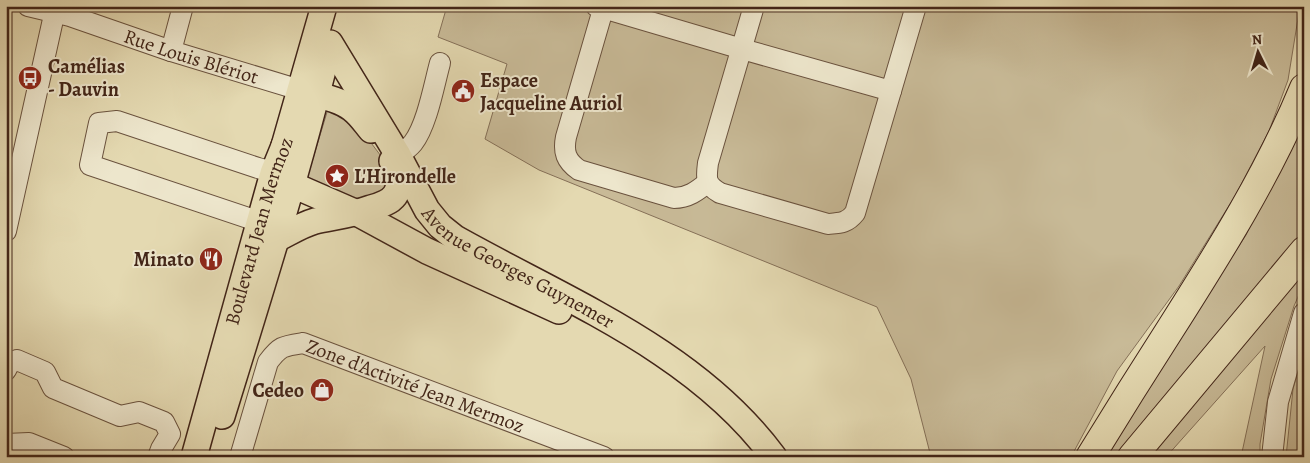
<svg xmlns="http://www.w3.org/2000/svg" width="1310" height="463" font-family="Alegreya,serif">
  <rect width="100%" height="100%" fill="#e4d9b1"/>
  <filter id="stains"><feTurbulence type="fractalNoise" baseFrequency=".004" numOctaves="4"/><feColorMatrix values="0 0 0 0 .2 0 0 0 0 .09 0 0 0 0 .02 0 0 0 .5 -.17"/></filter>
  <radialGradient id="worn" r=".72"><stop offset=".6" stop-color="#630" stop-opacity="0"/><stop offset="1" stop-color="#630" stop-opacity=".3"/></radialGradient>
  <g fill="#c8ba97" stroke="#857058">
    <path d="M 447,6 L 1300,6 L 1288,80 L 1269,131 L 1235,196 L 1179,286 L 1117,371 L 1071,457 L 931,457 L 911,379 L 877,307 L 539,170 L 485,139 L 507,64 L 438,37 Z"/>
    <path d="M 328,109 L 350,115 L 390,168 L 393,181 L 382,196 L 348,202 L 307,178 Z"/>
    <path d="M 1304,112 L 1304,230 L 1270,274 L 1117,457 L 1103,457 L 1246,235 Z"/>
    <path d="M 1304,269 L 1304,283 L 1294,306 L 1271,379 L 1260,444 L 1260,457 L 1241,457 L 1265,346 L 1166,457 L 1148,457 Z"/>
    <path d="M 1304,350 L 1304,457 L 1286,457 L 1293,389 Z"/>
  </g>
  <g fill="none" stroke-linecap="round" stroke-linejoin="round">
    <g stroke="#6a523e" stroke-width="22">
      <g id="minor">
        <path id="s1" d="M 28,6 L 70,16 L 171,51 L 300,90"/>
        <path d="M 596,6 L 742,49 L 891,91 L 916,6"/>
        <path d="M 604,6 L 566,137 C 563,152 566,161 579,170 L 674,198 C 688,198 697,191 707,183"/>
        <path d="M 754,6 L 708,163 C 706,179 705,184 720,193 L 828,224 C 841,223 847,223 855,213 L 891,91"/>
        <path d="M 171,51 L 183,6"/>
        <path d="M 398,170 L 398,155 C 403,152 409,148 413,143 C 427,125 434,85 440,63"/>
        <path d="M 260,222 L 90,165 L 99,123 L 117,121 L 258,168 L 283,175"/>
        <path d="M 6,231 L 56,6"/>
        <path d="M 6,370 L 9,364 L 17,360 L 45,372 L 53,388 L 120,416 L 139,412 L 164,422 L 170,434 L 161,449 L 158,457"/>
        <path d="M 6,444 L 29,443 L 64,457"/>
        <path id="s2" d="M 240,457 L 268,362 C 280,346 283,346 303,343 L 604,457"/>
        <path d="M 1272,457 L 1278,402 L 1304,313"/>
      </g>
    </g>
    <g stroke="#422518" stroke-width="28">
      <g id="major">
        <path id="s3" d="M 330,43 L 398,155 L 427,210 L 440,226 L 455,238 C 567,301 696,351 774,457"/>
        <path d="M 302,91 C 318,96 338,98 352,109 C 360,115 365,123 371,130"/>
        <path d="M 284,146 L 283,175 L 293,184 L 302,189 L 357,213 L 427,251 L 559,311"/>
        <path d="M 277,239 C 289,233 301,225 315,221 C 333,217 352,215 371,208 C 375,207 381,205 385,203 C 403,195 401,176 392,161"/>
        <path d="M 222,416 C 259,296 297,176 327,54"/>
        <path id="s4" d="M 194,457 L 273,173 L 284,146 L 324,6"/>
      </g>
    </g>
    <g stroke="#422518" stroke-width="30">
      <g id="highway">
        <path d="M 1090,457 C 1117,413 1144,370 1171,328 C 1220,251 1269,173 1304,88"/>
        <path d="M 1132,457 L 1304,251"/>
      </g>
    </g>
    <use href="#minor" stroke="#ede6cc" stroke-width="20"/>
    <use href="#major" stroke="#e4d9b1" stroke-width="25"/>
    <use href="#highway" stroke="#e4d9b1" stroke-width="28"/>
  </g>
  <defs>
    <g id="bus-disc" transform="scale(1.25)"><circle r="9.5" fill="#8f2418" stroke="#ede6cc"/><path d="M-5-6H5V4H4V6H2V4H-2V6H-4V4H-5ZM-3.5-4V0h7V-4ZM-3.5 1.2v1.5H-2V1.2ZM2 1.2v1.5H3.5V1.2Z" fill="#fff"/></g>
    <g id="civic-disc" transform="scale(1.25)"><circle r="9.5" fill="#8f2418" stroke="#ede6cc"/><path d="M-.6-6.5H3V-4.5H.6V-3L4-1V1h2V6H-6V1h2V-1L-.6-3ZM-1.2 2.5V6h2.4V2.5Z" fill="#fff"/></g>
    <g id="sight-disc" transform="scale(1.25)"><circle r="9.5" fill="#8f2418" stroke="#ede6cc"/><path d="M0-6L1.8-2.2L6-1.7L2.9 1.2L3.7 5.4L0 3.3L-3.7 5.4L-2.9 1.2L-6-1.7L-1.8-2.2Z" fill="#fff"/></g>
    <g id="restaurant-disc" transform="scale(1.25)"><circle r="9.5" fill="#8f2418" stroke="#ede6cc"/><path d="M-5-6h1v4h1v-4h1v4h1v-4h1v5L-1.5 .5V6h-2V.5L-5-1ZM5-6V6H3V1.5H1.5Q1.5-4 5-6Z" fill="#fff"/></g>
    <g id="shop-disc" transform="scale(1.25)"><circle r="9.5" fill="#8f2418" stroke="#ede6cc"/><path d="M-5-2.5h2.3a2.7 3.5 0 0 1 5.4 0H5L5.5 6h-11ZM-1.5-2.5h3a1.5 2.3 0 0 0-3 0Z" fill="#fff"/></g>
  </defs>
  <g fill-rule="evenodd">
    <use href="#bus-disc" x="30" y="78"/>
    <use href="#civic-disc" x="463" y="91"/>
    <use href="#sight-disc" x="337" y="176"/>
    <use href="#restaurant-disc" x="211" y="259"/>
    <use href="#shop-disc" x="322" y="390"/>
  </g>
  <g text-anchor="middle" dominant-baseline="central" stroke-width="4" stroke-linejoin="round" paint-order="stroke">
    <g font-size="20" fill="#422518" stroke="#ede6cc">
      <text stroke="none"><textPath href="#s1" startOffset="171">Rue Louis Blériot</textPath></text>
      <text stroke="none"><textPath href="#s4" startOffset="235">Boulevard Jean Mermoz</textPath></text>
      <text stroke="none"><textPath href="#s3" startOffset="302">Avenue Georges Guynemer</textPath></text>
      <text stroke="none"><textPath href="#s2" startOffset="261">Zone d'Activité Jean Mermoz</textPath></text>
    </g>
    <g font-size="20" font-weight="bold" fill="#422518" stroke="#ede6cc" text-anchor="start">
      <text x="48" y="66">Camélias<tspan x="48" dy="23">- Dauvin</tspan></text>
      <text x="480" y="80">Espace<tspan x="480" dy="23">Jacqueline Auriol</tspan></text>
      <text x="354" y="176">L'Hirondelle</text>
      <text x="194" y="259" text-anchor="end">Minato</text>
      <text x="304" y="390" text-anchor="end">Cedeo</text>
    </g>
  </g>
  <rect width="1310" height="463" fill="none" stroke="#e4d9b1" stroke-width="25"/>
  <rect x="8" y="8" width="1295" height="448" fill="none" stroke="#422518" stroke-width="2.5"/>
  <rect x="12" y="12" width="1285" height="438" fill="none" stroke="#422518"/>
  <g transform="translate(1258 52) rotate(355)" stroke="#ede6cc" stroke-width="4" paint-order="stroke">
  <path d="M0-4L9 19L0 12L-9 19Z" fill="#422518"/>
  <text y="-8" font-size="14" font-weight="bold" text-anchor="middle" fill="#422518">N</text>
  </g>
  <rect width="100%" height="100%" filter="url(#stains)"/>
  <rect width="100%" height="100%" fill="url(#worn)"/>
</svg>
